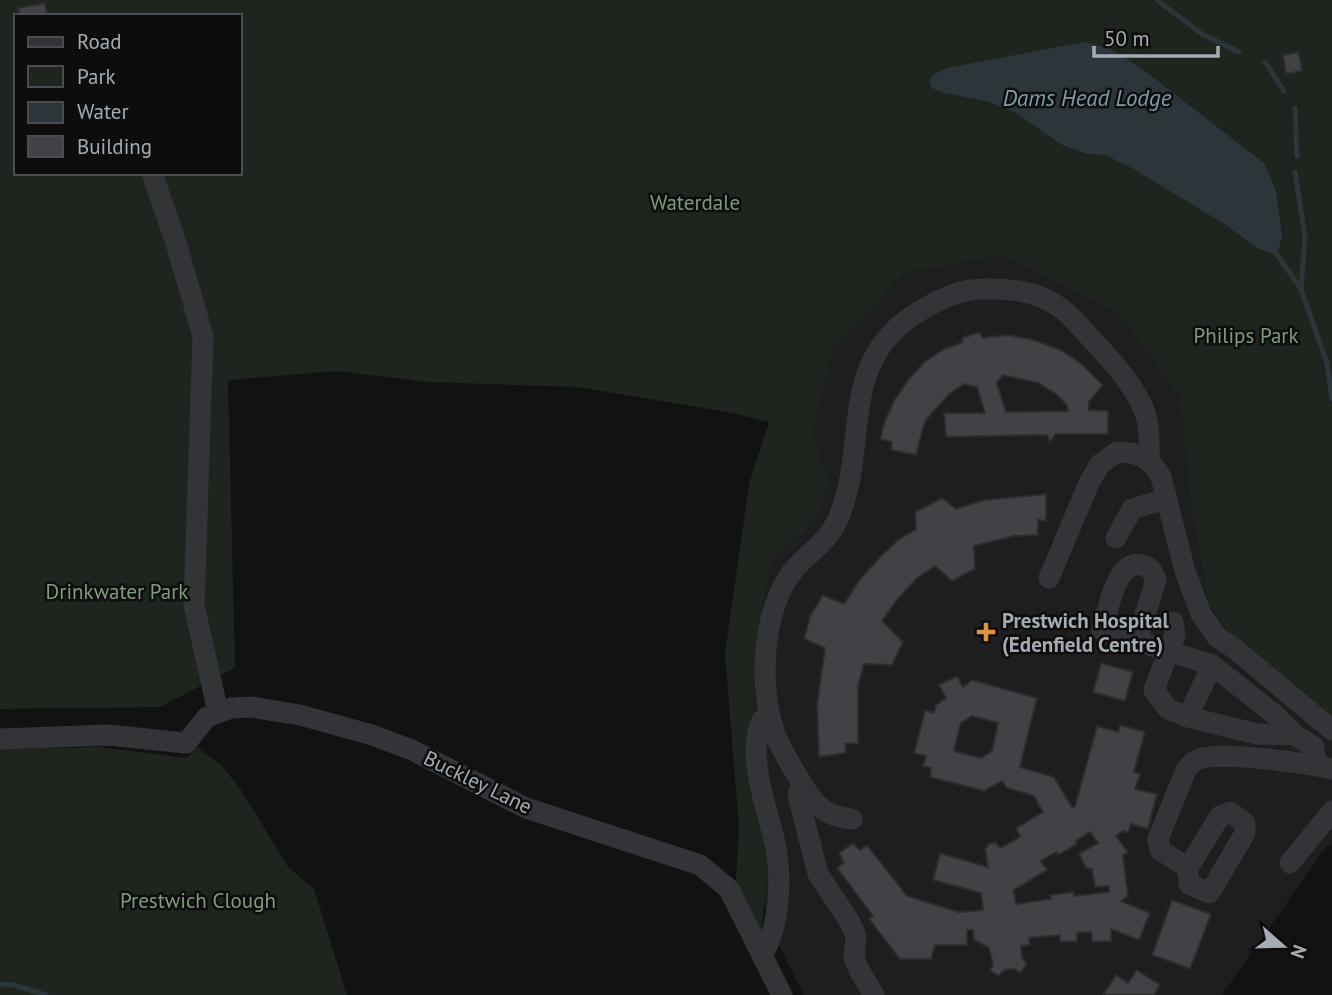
<svg xmlns="http://www.w3.org/2000/svg" width="1332" height="995" font-family="'PT Sans',sans-serif">
  <rect width="100%" height="100%" fill="#121213"/>
  <path fill="#1e1e20" d="M 1003,255 L 1118,312 L 1181,397 L 1191,508 L 1209,605 L 1332,719 L 1332,842 L 1321,854 L 1222,995 L 804,995 L 776,939 L 758,887 L 737,660 L 813,434 L 833,350 L 904,273 Z"/>
  <g fill="#1e251e" fill-rule="evenodd">
    <path d="M 0,0 L 1332,0 L 1332,719 L 1251,660 L 1209,605 L 1191,508 L 1180,397 L 1118,312 L 1003,255 L 904,273 L 833,350 L 813,434 L 828,482 L 821,509 L 807,529 L 772,560 L 760,618 L 752,719 L 770,847 L 761,937 L 736,881 L 739,829 L 725,653 L 749,484 L 769,422 L 728,412 L 578,387 L 429,382 L 337,371 L 228,380 L 235,668 L 160,707 L 0,709 ZM 16,16 L 240,16 L 240,173 L 16,173 Z"/>
    <path d="M 99,747 L 187,758 L 197,747 L 222,766 L 241,790 L 288,867 L 314,889 L 347,995 L 0,995 L 0,749 Z"/>
  </g>
  <path fill="#2c363a" d="M 1084,42 L 1109,48 L 1142,69 L 1264,163 L 1276,191 L 1282,236 L 1277,255 L 1259,249 L 1226,225 L 1132,168 L 1105,155 L 1087,154 L 1060,144 L 1018,114 L 989,102 L 941,92 L 932,88 L 929,81 L 933,75 L 947,68 Z"/>
  <g fill="none" stroke-linecap="round" stroke-linejoin="round">
    <g stroke="#2c363a" stroke-width="5">
      <path d="M 1157,0 L 1202,34 L 1239,52"/>
      <path d="M 1265,62 L 1284,91"/>
      <path d="M 1295,108 L 1297,156"/>
      <path d="M 1295,172 L 1305,237 L 1301,289 L 1327,363 L 1332,399"/>
      <path d="M 1277,255 L 1301,289"/>
      <path d="M 0,984 L 14,985 L 46,995"/>
    </g>
  </g>
  <g fill="#414246" stroke="#2c2c2f" stroke-width="2" fill-rule="evenodd">
    <path d="M 45,3 L 47,16 L 19,16 L 18,8 Z"/>
    <path d="M 1299,52 L 1302,71 L 1286,74 L 1283,55 Z"/>
    <path d="M 980,332 L 982,338 L 1008,335 L 1034,340 L 1061,350 L 1083,365 L 1103,385 L 1089,402 L 1089,410 L 1108,411 L 1108,434 L 1056,434 L 1050,442 L 1047,435 L 946,437 L 944,413 L 985,413 L 977,387 L 964,384 L 949,394 L 925,421 L 916,455 L 891,450 L 892,442 L 880,439 L 885,420 L 895,399 L 909,379 L 924,362 L 944,349 L 963,342 L 962,338 ZM 1003,375 L 1038,383 L 1056,394 L 1067,405 L 1068,411 L 1006,412 L 997,383 Z"/>
    <path d="M 1046,494 L 1046,521 L 1038,520 L 1038,535 L 1014,536 L 974,546 L 975,569 L 952,581 L 935,566 L 916,579 L 897,600 L 882,621 L 903,642 L 892,665 L 864,664 L 858,687 L 858,743 L 845,744 L 846,753 L 819,757 L 817,705 L 825,648 L 804,639 L 810,616 L 823,595 L 844,604 L 861,578 L 880,557 L 898,540 L 916,529 L 915,512 L 942,498 L 956,509 L 984,500 Z"/>
    <path d="M 1101,663 L 1133,672 L 1125,701 L 1093,692 Z"/>
    <path d="M 957,676 L 963,687 L 972,680 L 1037,698 L 1020,767 L 1054,777 L 1072,807 L 1075,806 L 1097,726 L 1118,732 L 1120,725 L 1145,732 L 1134,772 L 1140,774 L 1135,789 L 1157,794 L 1148,829 L 1131,824 L 1128,833 L 1123,831 L 1116,836 L 1128,852 L 1123,855 L 1128,896 L 1121,901 L 1150,913 L 1139,940 L 1111,929 L 1111,941 L 1092,942 L 1091,932 L 1077,933 L 1077,941 L 1060,942 L 1060,935 L 1029,938 L 1030,945 L 1021,946 L 1022,958 L 1027,963 L 1021,973 L 1014,969 L 1005,970 L 998,976 L 990,970 L 993,965 L 989,948 L 974,940 L 973,930 L 967,930 L 967,945 L 935,945 L 931,959 L 900,959 L 869,919 L 873,916 L 837,868 L 844,863 L 839,853 L 853,843 L 860,850 L 867,845 L 907,896 L 959,912 L 983,910 L 981,893 L 933,880 L 940,853 L 988,867 L 985,849 L 989,844 L 995,842 L 1000,848 L 1020,837 L 1016,828 L 1043,812 L 1034,796 L 1007,788 L 1002,781 L 984,791 L 930,777 L 931,768 L 923,766 L 926,756 L 914,753 L 925,710 L 934,713 L 936,705 L 946,698 L 939,685 ZM 972,716 L 998,723 L 992,751 L 981,758 L 954,751 L 961,723 ZM 1090,832 L 1098,843 L 1079,854 L 1086,868 L 1092,869 L 1095,887 L 1108,886 L 1109,892 L 1074,896 L 1074,892 L 1050,895 L 1051,899 L 1016,904 L 1014,890 L 1047,870 L 1041,861 L 1056,852 L 1058,855 L 1077,844 L 1076,841 Z"/>
    <path d="M 1172,900 L 1211,914 L 1190,969 L 1152,955 Z"/>
    <path d="M 1137,970 L 1160,985 L 1154,995 L 1103,995 L 1116,975 L 1128,983 Z"/>
  </g>
  <g fill="none" stroke-linecap="round" stroke-linejoin="round">
    <g stroke="#333437" stroke-width="21">
      <path d="M 152,173 L 176,243 L 203,336 L 194,605 L 218,712"/>
      <path d="M 1116,538 L 1132,509 L 1166,499"/>
      <path d="M 1049,578 L 1089,483 L 1100,464 L 1117,452 C 1138,452 1151,458 1161,477 L 1185,571 L 1201,614 L 1217,637 L 1235,649 L 1332,730"/>
      <path d="M 1173,622 L 1175,635 L 1154,690 L 1168,709 L 1188,717"/>
      <path d="M 1137,640 L 1156,580 C 1154,573 1150,567 1142,565 C 1116,558 1108,611 1102,630 L 1212,665 L 1274,714 L 1295,735 L 1314,747 L 1316,766"/>
      <path d="M 1212,665 L 1188,717 L 1257,734 L 1295,735"/>
      <path d="M 0,739 L 108,735 L 186,743 L 207,717 L 231,708 L 251,707 L 300,715 L 372,735 L 412,750 L 526,808 L 700,865 L 729,889 L 782,995"/>
      <path d="M 802,783 L 798,795 L 818,874 L 850,922 L 856,936 L 854,958 L 860,972 L 874,995"/>
      <path d="M 1230,812 L 1245,823 L 1245,833 L 1212,889 L 1209,893 L 1189,884 L 1188,868 L 1220,816 Z"/>
      <path d="M 852,819 C 820,817 810,798 795,772 C 788,760 780,747 775,734 C 759,688 762,621 787,579 C 803,553 827,548 840,514 C 869,439 837,360 920,311 C 940,299 960,289 984,289 C 1017,288 1048,293 1072,318 C 1097,345 1137,383 1147,419 C 1150,432 1149,448 1149,462"/>
      <path d="M 1290,863 L 1332,811"/>
      <path d="M 1188,868 L 1160,850 L 1158,839 L 1186,770 C 1190,765 1193,761 1199,759 C 1223,751 1304,763 1332,769"/>
      <path d="M 762,955 C 780,928 782,876 775,843 C 767,808 746,755 762,720 L 770,716"/>
    </g>
  </g>
  <path fill="#de913e" stroke="#0d0d0e" stroke-width="2.5" d="M982.5 621.5h7v7h7v7h-7v7h-7v-7h-7v-7h7z"/>
  <g text-anchor="middle" dominant-baseline="central" stroke-width="5" stroke-linejoin="round" paint-order="stroke">
    <g font-size="21" fill="#809b7d" stroke="#0d0d0e">
      <text x="695" y="202">Waterdale</text>
      <text x="1246" y="335">Philips Park</text>
      <text x="117" y="591">Drinkwater Park</text>
      <text x="198" y="900">Prestwich Clough</text>
    </g>
    <g font-size="21" font-weight="bold" fill="#a4abb2" stroke="#0d0d0e" text-anchor="start">
      <text x="1002" y="620">Prestwich Hospital<tspan x="1002" dy="24">(Edenfield Centre)</tspan></text>
    </g>
    <g font-size="21" fill="#a4abb2" stroke="#0d0d0e">
      <text transform="translate(478 782) rotate(26)">Buckley Lane</text>
    </g>
    <g font-size="23" font-style="italic" fill="#7e9caa" stroke="#0d0d0e">
      <text x="1087" y="97">Dams Head Lodge</text>
    </g>
  </g>
  <rect x="14" y="14" width="228" height="161" fill="#0d0d0e" stroke="#494c50" stroke-width="2"/>
  <rect x="28" y="37" width="35" height="10" fill="#333437" stroke="#494c50" stroke-width="2"/>
  <text x="77" y="49" font-size="21" fill="#a4abb2">Road</text>
  <rect x="28" y="66" width="35" height="21" fill="#1e251e" stroke="#494c50" stroke-width="2"/>
  <text x="77" y="84" font-size="21" fill="#a4abb2">Park</text>
  <rect x="28" y="102" width="35" height="21" fill="#2c363a" stroke="#494c50" stroke-width="2"/>
  <text x="77" y="119" font-size="21" fill="#a4abb2">Water</text>
  <rect x="28" y="136" width="35" height="21" fill="#414246" stroke="#494c50" stroke-width="2"/>
  <text x="77" y="154" font-size="21" fill="#a4abb2">Building</text>
  <g transform="translate(1283 946) rotate(110)" stroke="#0d0d0e" stroke-width="5" paint-order="stroke">
  <path d="M0-5L12 26L0 18L-12 26Z" fill="#a4abb2"/>
  <text y="-10" font-size="19" font-weight="bold" text-anchor="middle" fill="#a4abb2">N</text>
  </g>
  <path d="M1094 46v10h124v-10" fill="none" stroke="#a4abb2" stroke-width="3.5"/>
  <text x="1104" y="46" font-size="21" fill="#a4abb2" stroke="#0d0d0e" stroke-width="5" paint-order="stroke">50 m</text>
</svg>
